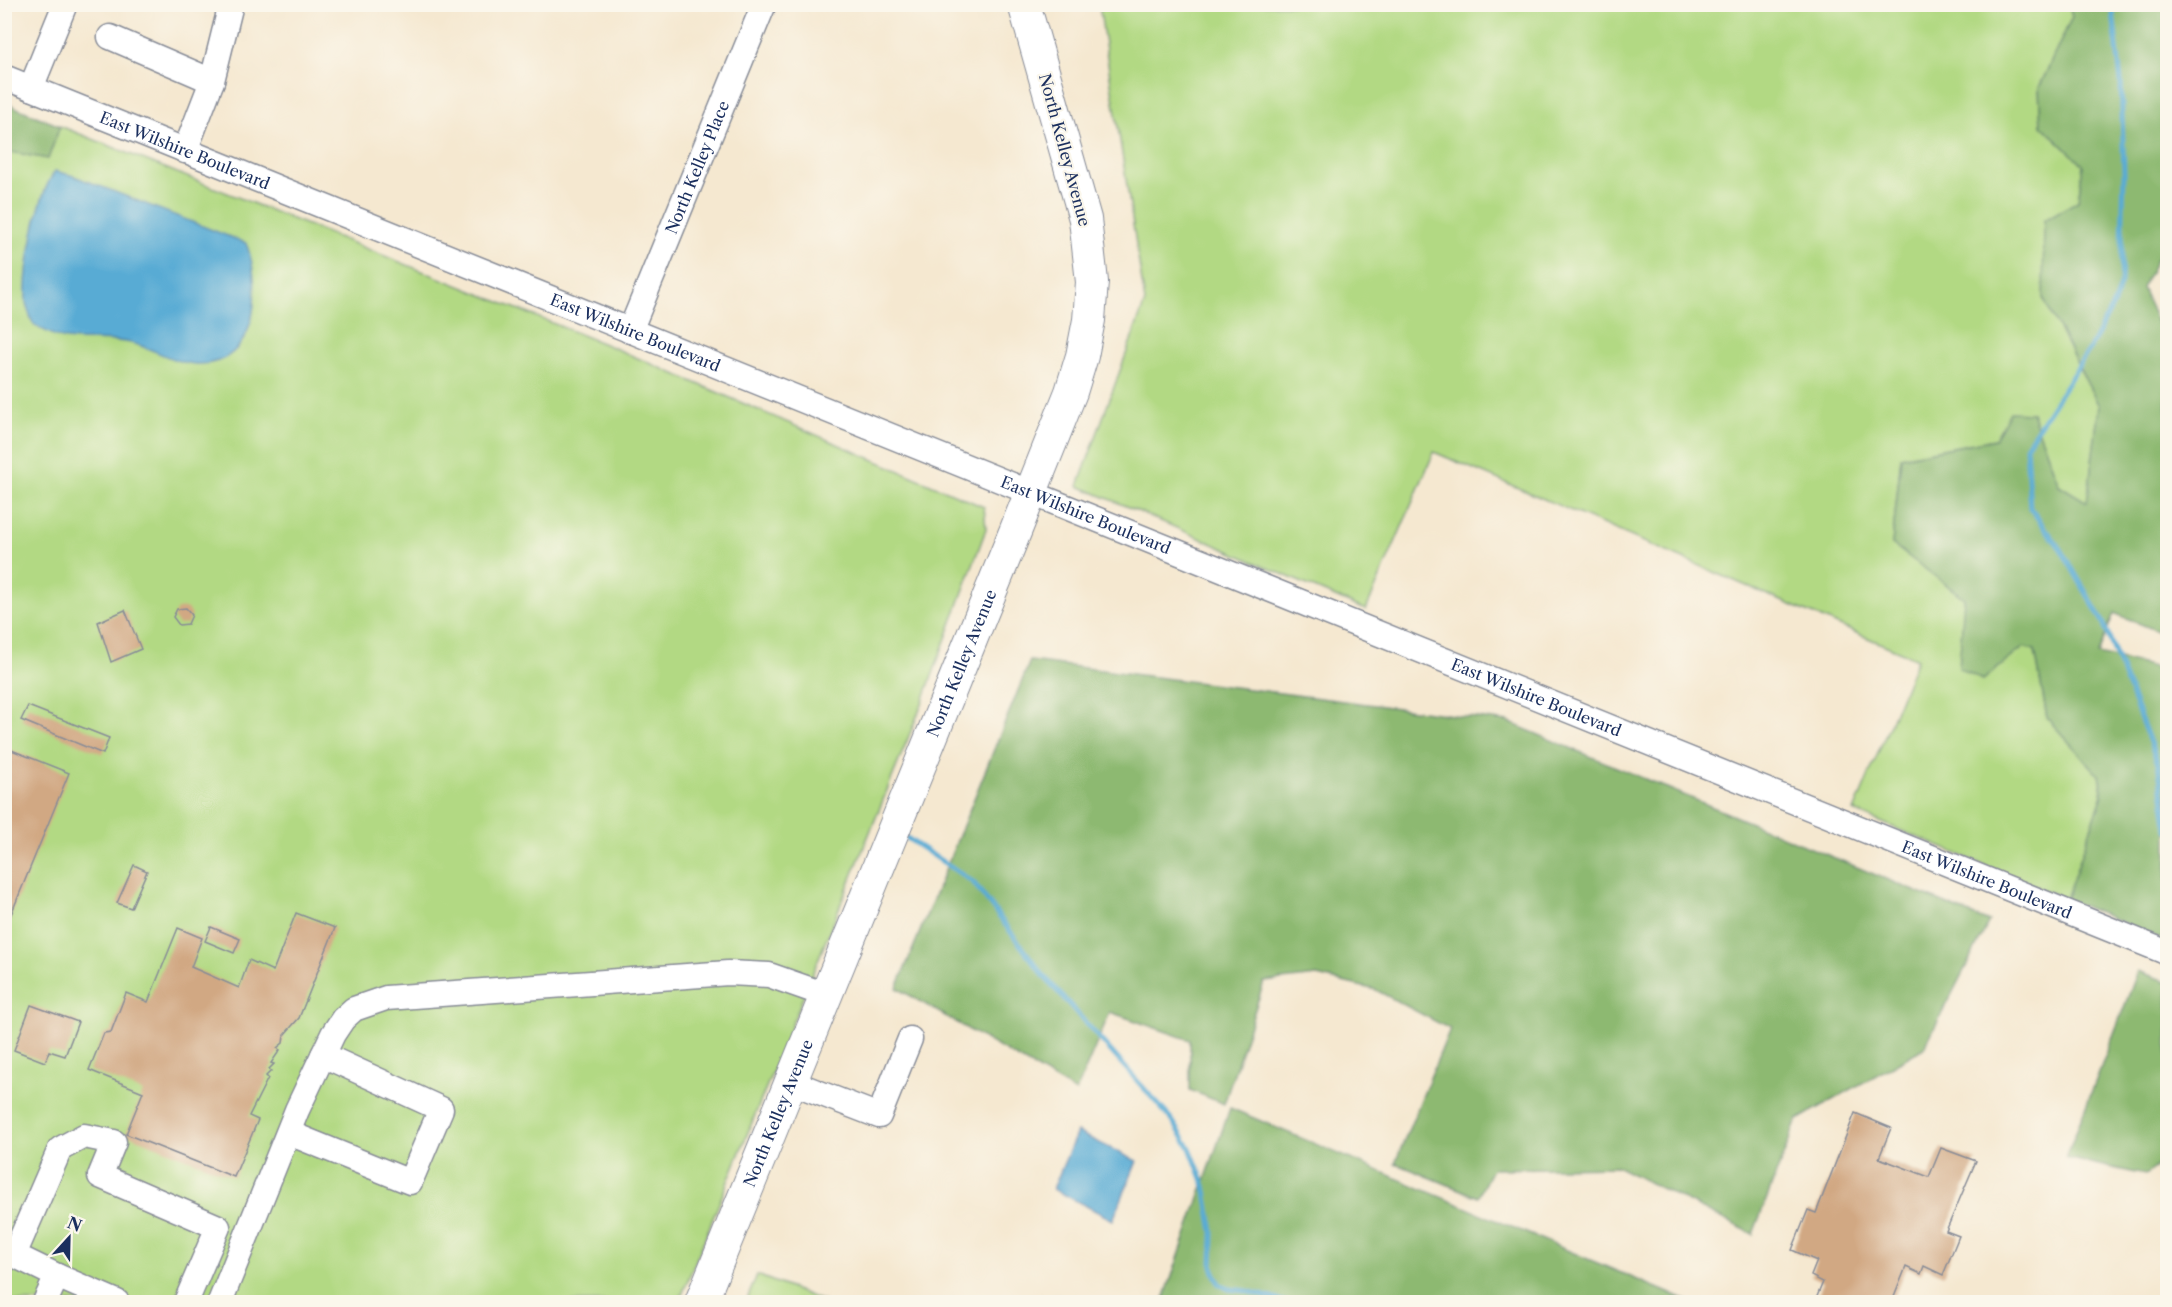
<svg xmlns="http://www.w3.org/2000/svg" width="2172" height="1307" font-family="'Libre Caslon Text',serif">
  <rect width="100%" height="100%" fill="#fbf7ec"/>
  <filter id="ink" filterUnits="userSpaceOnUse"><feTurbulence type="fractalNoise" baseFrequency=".0167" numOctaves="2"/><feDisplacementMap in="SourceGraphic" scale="12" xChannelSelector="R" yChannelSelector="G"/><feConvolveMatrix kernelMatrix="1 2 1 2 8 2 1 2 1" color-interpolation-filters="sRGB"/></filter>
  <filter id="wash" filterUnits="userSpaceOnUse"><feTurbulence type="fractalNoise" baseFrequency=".008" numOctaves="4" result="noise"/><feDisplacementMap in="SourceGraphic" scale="24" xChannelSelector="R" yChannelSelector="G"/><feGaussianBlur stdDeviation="1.35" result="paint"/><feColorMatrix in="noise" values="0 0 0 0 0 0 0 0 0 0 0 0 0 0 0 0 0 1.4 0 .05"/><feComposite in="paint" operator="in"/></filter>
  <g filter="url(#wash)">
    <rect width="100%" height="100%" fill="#f5e8d0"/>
    <g fill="#b2d983" stroke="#668470" stroke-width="1.5">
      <path d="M 1099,5 L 2069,5 L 2072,17 L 2039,88 L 2041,125 L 2083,165 L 2078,201 L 2043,298 L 2099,406 L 2087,503 L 2059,485 L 2032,413 L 1995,439 L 1901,457 L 1892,544 L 1964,598 L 1983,680 L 2024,647 L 2035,650 L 2047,718 L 2099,775 L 2103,795 L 2066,899 L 1854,811 L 1917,659 L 1434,452 L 1366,610 C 1270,570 1175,526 1078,486 L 1145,302 Z"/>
      <path d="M 60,126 L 612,347 L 984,507 L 986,529 L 920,709 L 679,1302 L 5,1302 L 4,151 L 48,159 Z"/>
      <path d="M 757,1275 L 825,1302 L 746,1302 Z"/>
    </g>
    <g fill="#8db971" stroke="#547468" stroke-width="1.5">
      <path d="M 2069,5 L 2167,5 L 2167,238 L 2142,288 L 2167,345 L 2167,635 L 2114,613 L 2098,654 L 2167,670 L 2167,941 L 2066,899 L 2103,795 L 2099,775 L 2047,718 L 2035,650 L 2024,647 L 1983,680 L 1959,668 L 1964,598 L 1892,544 L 1901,457 L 1995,439 L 2010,412 L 2032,413 L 2059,485 L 2087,502 L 2099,406 L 2043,298 L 2044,220 L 2078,201 L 2083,165 L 2041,125 L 2039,88 L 2072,17 Z"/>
      <path d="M 5,103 L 60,126 L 48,159 L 5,151 Z"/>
      <path d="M 1030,661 L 1508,722 L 1989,922 L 1924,1048 L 1797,1120 L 1753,1234 L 1618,1167 L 1492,1169 L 1478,1197 L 1395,1163 L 1450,1029 L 1376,990 L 1317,976 L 1264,982 L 1224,1104 L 1190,1090 L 1190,1040 L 1110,1012 L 1076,1092 L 897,988 Z"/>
      <path d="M 2138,971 L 2168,982 L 2167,1158 L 2145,1175 L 2066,1158 Z"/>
      <path d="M 1230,1108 L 1690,1302 L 1163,1302 Z"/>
    </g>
    <g fill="#59abd4" stroke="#3a6d99" stroke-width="1.5">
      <path d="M 55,171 L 74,176 L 246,243 C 263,286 259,367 196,364 C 173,363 153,348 131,343 C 109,338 87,342 66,339 C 54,337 43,330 33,324 C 31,317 27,309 26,302 C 24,270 37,196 55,171 Z"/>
      <path d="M 1077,1132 L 1137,1161 L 1113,1220 L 1053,1189 Z"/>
    </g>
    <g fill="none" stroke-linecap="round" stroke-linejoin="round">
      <g stroke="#59abd4" stroke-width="5">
        <path d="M 2112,4 L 2121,81 L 2124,173 L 2121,283 L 2114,303 L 2089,350 L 2026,446 L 2030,508 L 2061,549 L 2103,622 L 2158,763 L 2168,830"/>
        <path d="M 907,838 L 973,882 L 1044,976 L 1172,1120 L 1190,1148 L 1205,1186 L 1213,1232 L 1212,1267 L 1219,1284 L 1229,1289 L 1247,1291 L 1285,1302"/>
      </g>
    </g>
    <g id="blocks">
      <g fill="#d1a883">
        <path d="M 186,608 L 192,615 L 188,624 L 179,625 L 173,617 L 177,609 Z"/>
        <path d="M 125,610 L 141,649 L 111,662 L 98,622 Z"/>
        <path d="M 28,706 L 109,738 L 103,754 L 21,720 Z"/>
        <path d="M 4,747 L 69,773 L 5,929 L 4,929 Z"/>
        <path d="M 134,865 L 147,871 L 131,908 L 117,903 Z"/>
        <path d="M 296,913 L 335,928 L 299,1018 L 284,1035 L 283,1043 L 277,1048 L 280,1050 L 271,1063 L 274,1064 L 269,1069 L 271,1071 L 266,1076 L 268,1078 L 249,1116 L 258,1120 L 234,1177 L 126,1134 L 143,1092 L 89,1070 L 104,1033 L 111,1032 L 126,993 L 148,1002 L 178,928 L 202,938 L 191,967 L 239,988 L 249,960 L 273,971 Z"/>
        <path d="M 211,927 L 240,939 L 234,953 L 205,941 Z"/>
        <path d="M 31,1005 L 78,1022 L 65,1056 L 49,1051 L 45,1062 L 14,1050 Z"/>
        <path d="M 1855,1113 L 1891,1128 L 1879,1158 L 1929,1177 L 1941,1148 L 1976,1161 L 1946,1231 L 1959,1236 L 1943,1275 L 1924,1266 L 1921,1274 L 1906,1267 L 1892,1302 L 1824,1302 L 1816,1299 L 1823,1282 L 1811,1276 L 1817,1261 L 1792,1250 L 1808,1210 L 1816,1213 Z"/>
      </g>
    </g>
  </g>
  <g filter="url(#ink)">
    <use href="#blocks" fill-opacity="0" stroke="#888c97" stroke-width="1.5"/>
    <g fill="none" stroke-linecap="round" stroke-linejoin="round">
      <g stroke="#888c97" stroke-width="27">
        <g id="minor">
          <path d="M 110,37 L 212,81"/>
          <path id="s1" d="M 4,77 L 2168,953"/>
          <path d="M 31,88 L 65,4"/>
          <path d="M 185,151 L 212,81 L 231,4"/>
          <path id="s2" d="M 630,331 L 764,4"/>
          <path d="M 791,1082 L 879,1116 L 910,1039"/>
          <path d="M 289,1133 L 410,1182 L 441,1109 L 323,1055"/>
          <path d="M 57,1276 L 117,1302"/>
          <path d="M 45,1302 L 57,1276 L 14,1255 L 60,1149 L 84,1136 L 114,1142 L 100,1176 L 218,1227 L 186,1302"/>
          <path d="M 220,1302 L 297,1110 L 333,1034 L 343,1019 L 354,1009 L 386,998 L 728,973 L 769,975 L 826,995"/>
        </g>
      </g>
      <g stroke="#888c97" stroke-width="34">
        <g id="major">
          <path id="s3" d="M 701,1302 L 1015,532 L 1071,392 L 1082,356 L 1089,320 L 1092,282 L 1085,219 L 1024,4"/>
        </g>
      </g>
      <use href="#minor" stroke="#fff" stroke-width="24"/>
      <use href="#major" stroke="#fff" stroke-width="32"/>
    </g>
  </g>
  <g text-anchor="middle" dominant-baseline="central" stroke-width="4.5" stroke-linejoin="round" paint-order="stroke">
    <g font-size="16" fill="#1b2f5e" stroke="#fbf7ec">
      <text transform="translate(1065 150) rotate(75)">North Kelley Avenue</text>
      <text stroke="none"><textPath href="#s1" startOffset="195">East Wilshire Boulevard</textPath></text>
      <text stroke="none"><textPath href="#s2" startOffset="177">North Kelley Place</textPath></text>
      <text stroke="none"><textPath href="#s1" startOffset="681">East Wilshire Boulevard</textPath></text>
      <text stroke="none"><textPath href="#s1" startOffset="1167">East Wilshire Boulevard</textPath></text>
      <text stroke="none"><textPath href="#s3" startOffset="690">North Kelley Avenue</textPath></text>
      <text stroke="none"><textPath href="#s1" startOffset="1653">East Wilshire Boulevard</textPath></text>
      <text stroke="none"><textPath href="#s1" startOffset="2139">East Wilshire Boulevard</textPath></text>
      <text stroke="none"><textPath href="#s3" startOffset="204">North Kelley Avenue</textPath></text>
    </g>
  </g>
  <rect width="2172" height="1307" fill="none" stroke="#fbf7ec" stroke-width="24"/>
  <g transform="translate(69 1238) rotate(22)" stroke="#fbf7ec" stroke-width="4.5" paint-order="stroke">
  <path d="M0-4.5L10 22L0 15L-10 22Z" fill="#1b2f5e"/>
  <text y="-9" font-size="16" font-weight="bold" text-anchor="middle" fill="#1b2f5e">N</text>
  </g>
</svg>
